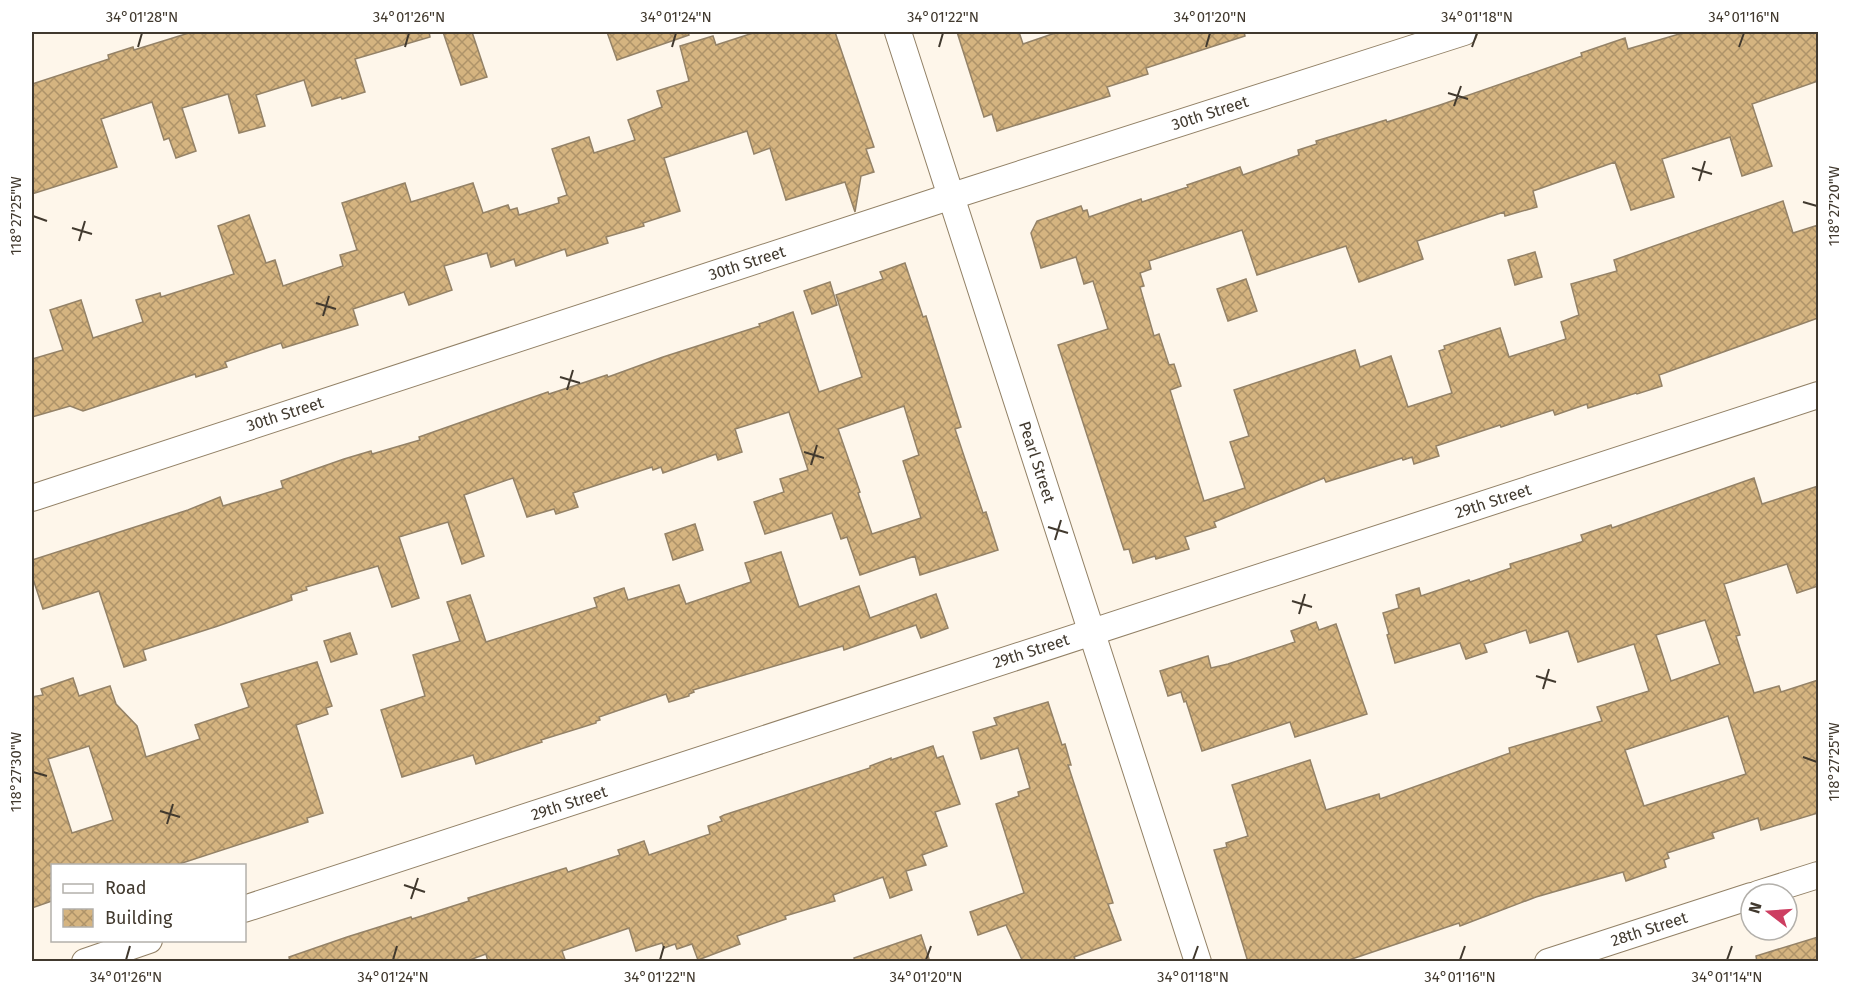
<svg xmlns="http://www.w3.org/2000/svg" width="1850" height="993" font-family="'Fira Sans',sans-serif">
  <defs>
    <pattern id="building-cross-hatch" width="8" height="8" patternUnits="userSpaceOnUse" patternTransform="scale(1.5)"><rect width="8" height="8" fill="#d5b480"/><path d="M0 0l8 8M0 8l8-8" fill="none" stroke="#ae9369"/></pattern>
  </defs>
  <rect width="100%" height="100%" fill="#fef6ea"/>
  <g fill="url(#building-cross-hatch)" stroke="#948267" stroke-width="1.5" fill-rule="evenodd">
    <path d="M 192,32 L 429,32 L 430,37 L 355,59 L 365,92 L 342,99 L 341,97 L 312,106 L 304,80 L 256,95 L 265,126 L 239,133 L 228,94 L 182,108 L 196,151 L 176,158 L 169,138 L 164,140 L 152,102 L 101,119 L 117,167 L 32,194 L 32,84 L 109,59 L 108,55 L 133,47 L 134,50 Z"/>
    <path d="M 443,32 L 472,32 L 487,77 L 461,85 Z"/>
    <path d="M 607,32 L 688,32 L 689,35 L 617,60 Z"/>
    <path d="M 756,32 L 835,32 L 874,147 L 866,149 L 874,172 L 861,176 L 855,212 L 845,182 L 786,200 L 770,148 L 754,154 L 747,131 L 664,158 L 680,211 L 643,223 L 644,226 L 606,237 L 608,243 L 567,256 L 565,249 L 516,266 L 514,259 L 491,267 L 487,253 L 444,266 L 452,290 L 409,305 L 404,292 L 353,309 L 358,325 L 283,348 L 281,343 L 225,362 L 227,367 L 196,377 L 195,374 L 83,411 L 70,406 L 32,417 L 32,359 L 63,350 L 50,310 L 81,300 L 93,338 L 143,322 L 136,300 L 160,293 L 161,297 L 234,274 L 218,226 L 249,215 L 266,263 L 275,260 L 283,286 L 343,266 L 340,255 L 357,250 L 342,203 L 405,183 L 411,202 L 473,183 L 483,213 L 508,205 L 510,210 L 517,208 L 519,215 L 559,203 L 558,198 L 567,195 L 552,149 L 589,137 L 594,153 L 635,140 L 628,120 L 662,107 L 657,91 L 689,81 L 680,46 L 713,36 L 716,45 Z"/>
    <path d="M 957,32 L 1019,32 L 1023,44 L 1058,32 L 1244,32 L 1245,36 L 1146,68 L 1148,74 L 1107,87 L 1110,96 L 997,131 L 992,114 L 984,117 Z"/>
    <path d="M 1686,32 L 1818,32 L 1818,81 L 1752,104 L 1772,166 L 1742,176 L 1730,137 L 1662,159 L 1674,197 L 1631,210 L 1615,162 L 1533,191 L 1537,207 L 1505,216 L 1504,212 L 1417,241 L 1423,259 L 1359,282 L 1346,246 L 1257,275 L 1242,230 L 1149,261 L 1151,269 L 1140,273 L 1144,286 L 1140,287 L 1154,336 L 1159,334 L 1169,365 L 1174,364 L 1181,386 L 1170,390 L 1204,501 L 1245,488 L 1230,442 L 1249,436 L 1234,390 L 1355,350 L 1360,367 L 1391,356 L 1408,407 L 1452,393 L 1439,351 L 1445,349 L 1444,346 L 1500,328 L 1509,357 L 1566,339 L 1561,322 L 1579,315 L 1571,284 L 1617,271 L 1614,260 L 1783,201 L 1793,233 L 1818,225 L 1818,318 L 1659,375 L 1662,386 L 1637,394 L 1636,393 L 1588,408 L 1587,404 L 1555,415 L 1553,410 L 1501,427 L 1500,425 L 1436,446 L 1439,456 L 1414,464 L 1412,457 L 1403,460 L 1402,458 L 1326,482 L 1324,478 L 1214,522 L 1216,527 L 1185,537 L 1189,549 L 1156,559 L 1155,556 L 1133,563 L 1129,549 L 1124,550 L 1058,345 L 1108,329 L 1093,281 L 1084,284 L 1076,257 L 1041,268 L 1031,233 L 1037,221 L 1081,206 L 1083,211 L 1087,210 L 1089,217 L 1141,199 L 1142,202 L 1188,187 L 1187,185 L 1240,167 L 1243,175 L 1299,155 L 1298,150 L 1317,144 L 1316,141 L 1386,120 L 1387,122 L 1440,105 L 1582,56 L 1581,53 L 1625,38 L 1628,49 Z"/>
    <path d="M 1535,252 L 1542,277 L 1515,285 L 1508,260 Z"/>
    <path d="M 905,263 L 923,317 L 926,316 L 961,427 L 955,429 L 983,513 L 986,512 L 998,550 L 920,575 L 915,556 L 860,575 L 847,537 L 841,539 L 832,513 L 765,534 L 754,502 L 784,492 L 780,479 L 808,470 L 789,412 L 735,429 L 742,452 L 718,460 L 716,454 L 663,473 L 661,467 L 653,470 L 652,467 L 573,493 L 578,507 L 556,514 L 554,509 L 527,517 L 513,478 L 464,495 L 484,556 L 462,564 L 448,522 L 399,537 L 419,598 L 392,607 L 378,566 L 306,587 L 307,590 L 291,595 L 292,600 L 218,626 L 143,650 L 146,660 L 124,667 L 99,591 L 43,609 L 32,576 L 32,560 L 188,510 L 220,497 L 223,506 L 283,488 L 281,481 L 344,459 L 371,451 L 372,454 L 420,440 L 419,437 L 519,402 L 548,392 L 549,394 L 607,375 L 608,377 L 663,357 L 760,326 L 759,324 L 793,312 L 819,392 L 862,377 L 836,295 L 883,279 L 880,272 ZM 904,406 L 919,455 L 903,461 L 921,518 L 872,534 L 858,493 L 860,492 L 838,429 Z"/>
    <path d="M 1246,279 L 1257,311 L 1228,321 L 1217,289 Z"/>
    <path d="M 830,282 L 837,305 L 812,314 L 804,291 Z"/>
    <path d="M 1754,478 L 1762,504 L 1818,486 L 1818,586 L 1797,593 L 1787,564 L 1724,584 L 1740,635 L 1736,636 L 1754,693 L 1779,686 L 1781,692 L 1818,680 L 1818,813 L 1761,830 L 1758,818 L 1712,833 L 1714,838 L 1667,853 L 1669,858 L 1664,860 L 1666,867 L 1626,881 L 1623,872 L 1536,897 L 1460,926 L 1459,923 L 1343,962 L 1248,962 L 1214,850 L 1227,847 L 1226,843 L 1248,836 L 1232,785 L 1310,760 L 1326,810 L 1379,794 L 1380,799 L 1510,753 L 1509,748 L 1602,721 L 1597,707 L 1649,691 L 1634,644 L 1578,662 L 1568,631 L 1530,643 L 1526,630 L 1484,644 L 1487,652 L 1466,659 L 1460,643 L 1395,663 L 1387,635 L 1389,634 L 1383,613 L 1399,608 L 1396,595 L 1419,588 L 1421,596 L 1469,580 L 1470,582 L 1511,568 L 1510,564 L 1581,542 L 1583,541 L 1581,535 L 1611,525 L 1612,528 ZM 1705,620 L 1720,664 L 1671,681 L 1656,635 ZM 1728,716 L 1746,774 L 1644,806 L 1625,750 Z"/>
    <path d="M 695,524 L 703,550 L 673,560 L 665,534 Z"/>
    <path d="M 781,552 L 799,607 L 859,586 L 870,618 L 936,594 L 948,628 L 921,638 L 916,625 L 844,650 L 843,646 L 693,690 L 694,692 L 689,694 L 689,696 L 669,702 L 666,694 L 599,717 L 600,720 L 596,721 L 596,723 L 541,740 L 542,742 L 476,764 L 473,755 L 402,777 L 381,710 L 425,696 L 413,655 L 460,641 L 447,602 L 470,595 L 486,642 L 597,607 L 594,598 L 624,588 L 628,600 L 679,585 L 686,604 L 751,582 L 745,563 Z"/>
    <path d="M 1316,622 L 1319,630 L 1336,624 L 1367,714 L 1295,737 L 1290,722 L 1202,751 L 1186,701 L 1184,702 L 1181,692 L 1168,696 L 1160,671 L 1208,656 L 1211,668 L 1228,664 L 1295,642 L 1291,631 Z"/>
    <path d="M 350,633 L 357,654 L 331,662 L 324,641 Z"/>
    <path d="M 317,662 L 332,706 L 326,708 L 328,714 L 296,725 L 323,813 L 307,818 L 308,822 L 173,866 L 52,866 L 52,901 L 32,908 L 32,697 L 43,695 L 41,689 L 73,678 L 79,696 L 110,686 L 116,704 L 137,726 L 146,757 L 200,739 L 195,725 L 249,707 L 241,684 ZM 89,746 L 113,820 L 72,833 L 48,759 Z"/>
    <path d="M 1048,702 L 1062,745 L 1065,744 L 1071,765 L 1068,765 L 1113,903 L 1108,904 L 1121,940 L 1074,957 L 1076,962 L 1023,962 L 1006,925 L 978,935 L 970,912 L 1024,893 L 996,804 L 1019,796 L 1018,792 L 1030,788 L 1018,748 L 981,759 L 973,732 L 997,725 L 994,718 Z"/>
    <path d="M 933,746 L 937,758 L 943,756 L 960,804 L 935,812 L 947,846 L 922,855 L 926,865 L 906,871 L 912,890 L 890,898 L 883,877 L 833,895 L 835,901 L 785,916 L 786,919 L 737,936 L 740,944 L 698,960 L 692,944 L 677,949 L 675,944 L 664,948 L 662,943 L 636,951 L 629,928 L 562,951 L 566,962 L 488,962 L 486,954 L 464,962 L 290,962 L 289,957 L 347,937 L 411,917 L 412,919 L 469,901 L 468,898 L 566,868 L 568,872 L 620,855 L 618,850 L 644,841 L 649,855 L 710,834 L 708,826 L 722,821 L 720,817 L 724,815 L 870,768 L 870,766 L 891,758 L 891,760 Z"/>
    <path d="M 921,935 L 930,962 L 855,962 L 854,958 Z"/>
    <path d="M 1818,937 L 1818,962 L 1757,962 L 1756,956 Z"/>
  </g>
  <g fill="none" stroke-linecap="round" stroke-linejoin="round">
    <g stroke="#928166" stroke-width="28">
      <g id="street">
        <path d="M 898,32 L 1198,962"/>
        <path d="M 32,498 L 952,196 L 1464,32"/>
        <path d="M 1758,894 L 1818,875"/>
        <path d="M 244,909 L 1818,395"/>
        <path d="M 85,962 L 149,940"/>
        <path d="M 1548,962 L 1751,896"/>
      </g>
    </g>
    <use href="#street" stroke="#fff" stroke-width="26"/>
  </g>
  <path fill="none" stroke="#41392e" stroke-width="2" d="M 138,47 L 142,33M 405,47 L 409,33M 672,47 L 676,33M 939,47 L 943,33M 1206,47 L 1210,33M 1472,47 L 1477,33M 1739,47 L 1744,33M 1448,93 L 1468,99M 1454,106 L 1461,86M 1692,168 L 1712,174M 1699,181 L 1705,161M 1803,202 L 1817,206M 33,216 L 47,221M 72,228 L 92,234M 79,241 L 85,221M 316,303 L 336,309M 323,316 L 329,296M 560,377 L 580,383M 567,390 L 573,370M 804,452 L 824,458M 811,465 L 817,445M 1048,527 L 1068,533M 1055,540 L 1061,520M 1292,601 L 1312,607M 1299,614 L 1305,594M 1536,676 L 1556,682M 1543,689 L 1549,669M 1803,757 L 1817,762M 33,772 L 47,776M 160,811 L 180,817M 167,824 L 173,804M 404,885 L 425,892M 411,899 L 418,878M 126,960 L 130,946M 393,960 L 397,946M 660,960 L 664,946M 926,960 L 931,946M 1193,960 L 1198,946M 1460,960 L 1465,946M 1727,960 L 1732,946"/>
  <g text-anchor="middle" dominant-baseline="central" stroke-width="4.5" stroke-linejoin="round" paint-order="stroke">
    <g font-size="16" fill="#41392e" stroke="#fff">
      <text transform="translate(1210 113) rotate(-18)">30th Street</text>
      <text transform="translate(747 263) rotate(-18)">30th Street</text>
      <text transform="translate(285 414) rotate(-18)">30th Street</text>
      <text transform="translate(1037 462) rotate(72)">Pearl Street</text>
      <text transform="translate(1493 501) rotate(-18)">29th Street</text>
      <text transform="translate(1031 651) rotate(-18)">29th Street</text>
      <text transform="translate(569 803) rotate(-18)">29th Street</text>
      <text transform="translate(1649 929) rotate(-18)">28th Street</text>
    </g>
  </g>
  <rect width="1850" height="993" fill="none" stroke="#ffffff" stroke-width="66"/>
  <rect x="51" y="864" width="195" height="78" fill="#ffffff" stroke="#b3b0ab" stroke-width="1.5"/>
  <rect x="63" y="884" width="30" height="9" fill="#ffffff" stroke="#b3b0ab" stroke-width="1.5"/>
  <text x="105" y="894" font-size="18" fill="#41392e">Road</text>
  <rect x="63" y="909" width="30" height="18" fill="url(#building-cross-hatch)" stroke="#b3b0ab" stroke-width="1.5"/>
  <text x="105" y="924" font-size="18" fill="#41392e">Building</text>
  <g transform="translate(1769 912) rotate(287)"><circle r="28" fill="#ffffff" stroke="#b3b0ab" stroke-width="1.5"/>
  <path d="M0-4.5L10 22L0 15L-10 22Z" fill="#cd3e61"/>
  <text y="-9" font-size="16" font-weight="bold" text-anchor="middle" fill="#41392e">N</text>
  </g>
  <rect x="33" y="33" width="1784" height="927" fill="none" stroke="#41392e" stroke-width="2"/>
  <g font-size="15" text-anchor="middle" fill="#41392e">
    <text x="142" y="22">34°01'28"N</text>
    <text x="409" y="22">34°01'26"N</text>
    <text x="676" y="22">34°01'24"N</text>
    <text x="943" y="22">34°01'22"N</text>
    <text x="1210" y="22">34°01'20"N</text>
    <text x="1477" y="22">34°01'18"N</text>
    <text x="1744" y="22">34°01'16"N</text>
    <text transform="translate(1834 206) rotate(-90)" y="5">118°27'20"W</text>
    <text transform="translate(16 216) rotate(-90)" y="5">118°27'25"W</text>
    <text transform="translate(1834 762) rotate(-90)" y="5">118°27'25"W</text>
    <text transform="translate(16 772) rotate(-90)" y="5">118°27'30"W</text>
    <text x="126" y="982">34°01'26"N</text>
    <text x="393" y="982">34°01'24"N</text>
    <text x="660" y="982">34°01'22"N</text>
    <text x="926" y="982">34°01'20"N</text>
    <text x="1193" y="982">34°01'18"N</text>
    <text x="1460" y="982">34°01'16"N</text>
    <text x="1727" y="982">34°01'14"N</text>
  </g>
</svg>
